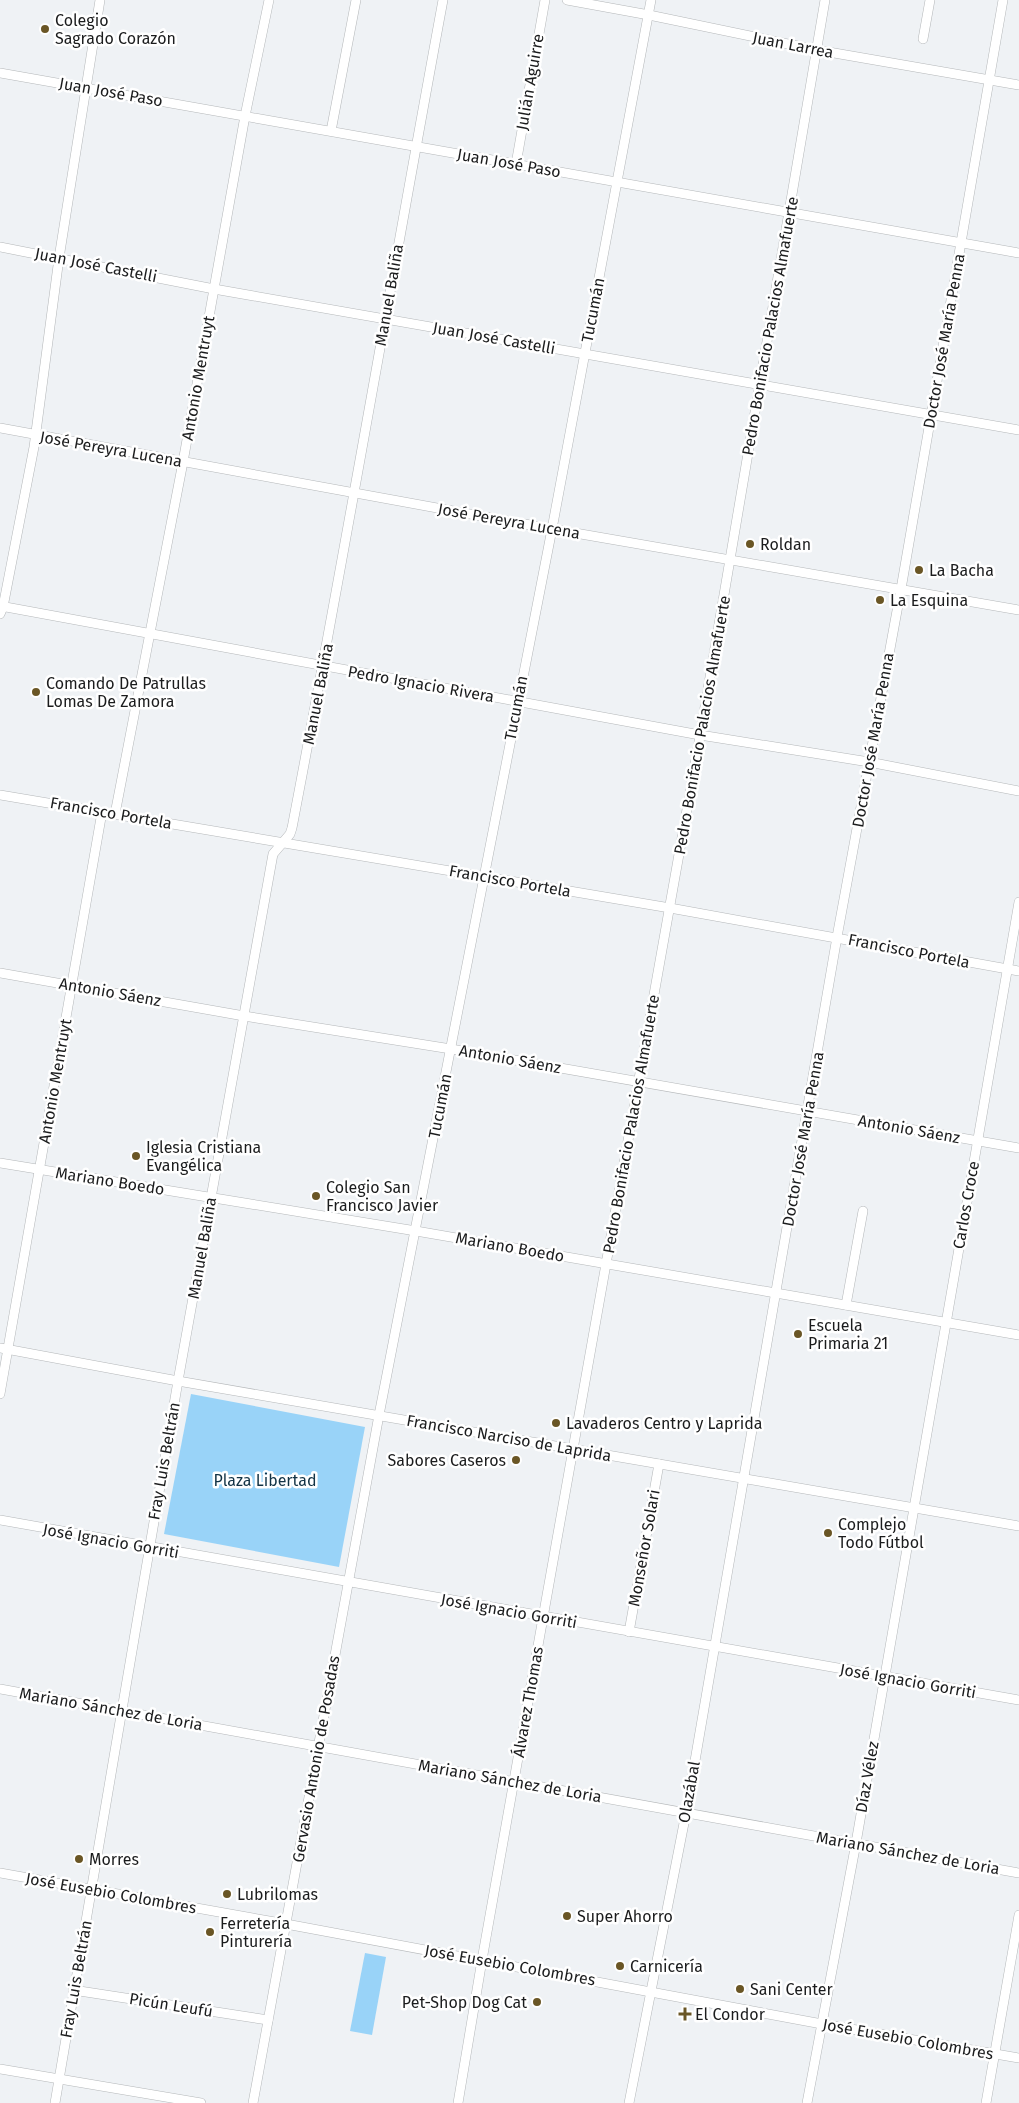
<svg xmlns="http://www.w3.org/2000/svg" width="1019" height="2103" font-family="'Fira Sans',sans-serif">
  <rect width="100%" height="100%" fill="#eff2f5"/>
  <g fill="#99d3f8">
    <path d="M 191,1394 L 365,1427 L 339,1567 L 164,1534 Z"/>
    <path d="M 365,1953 L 386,1957 L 372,2035 L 350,2031 Z"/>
  </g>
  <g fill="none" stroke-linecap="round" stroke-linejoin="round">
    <g stroke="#b4b7b9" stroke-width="10">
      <g id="minor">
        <path d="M 567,0 L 649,15 L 817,50 L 1019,85"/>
        <path d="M 923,39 L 930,0"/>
        <path d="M 0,73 L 1019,253"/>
        <path d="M 331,131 L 356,0"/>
        <path d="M 516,164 L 545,0"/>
        <path d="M 0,247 L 214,289 L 1019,430"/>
        <path d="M 0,428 L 552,529 L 1019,610"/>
        <path d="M 0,606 L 700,735 L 869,762 L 1019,791"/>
        <path d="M 0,614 L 3,607 L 34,447 L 59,258 L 100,0"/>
        <path d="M 0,795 L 670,908 L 1019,971"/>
        <path d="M 115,814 L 183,462 L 245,116 L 269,0"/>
        <path d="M 0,973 L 244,1016 L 451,1049 L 1019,1148"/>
        <path d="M 0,1163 L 416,1231 L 1019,1335"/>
        <path d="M 846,1305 L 863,1211"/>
        <path d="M 0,1348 L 178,1381 L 1019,1526"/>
        <path d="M 0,1394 L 102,812"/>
        <path d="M 0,1520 L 1019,1700"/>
        <path d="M 629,1632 L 659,1464"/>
        <path d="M 0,1689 L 1019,1873"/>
        <path d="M 0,1873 L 286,1924 L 822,2024 L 1019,2058"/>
        <path d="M 73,1990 L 268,2020"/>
        <path d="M 0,2069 L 201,2103"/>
        <path d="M 55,2103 L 178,1381 L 273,854 L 290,834 L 292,828 C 345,552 392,276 443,0"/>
        <path d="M 253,2103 L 379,1415 L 552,529 L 651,0"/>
        <path d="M 458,2103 L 482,1960 L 699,742 L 825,0"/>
        <path d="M 629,2103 L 686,1813 L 837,937 L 901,589 L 1003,0"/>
        <path d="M 807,2103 L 856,1843 L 1019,902"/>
        <path d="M 986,2103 L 1019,1915"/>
      </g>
    </g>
    <use href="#minor" stroke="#fff" stroke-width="9"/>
  </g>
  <g fill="#6a5625" stroke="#fff" stroke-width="2">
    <circle cx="45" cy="29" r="5"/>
    <circle cx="750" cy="544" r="5"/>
    <circle cx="919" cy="570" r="5"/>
    <circle cx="880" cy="600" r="5"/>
    <circle cx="36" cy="692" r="5"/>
    <circle cx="136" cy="1156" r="5"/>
    <circle cx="316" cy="1196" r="5"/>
    <circle cx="798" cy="1334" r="5"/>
    <circle cx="556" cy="1423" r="5"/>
    <circle cx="516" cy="1460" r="5"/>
    <circle cx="828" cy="1533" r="5"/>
    <circle cx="79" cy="1859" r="5"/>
    <circle cx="227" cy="1894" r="5"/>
    <circle cx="567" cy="1916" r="5"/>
    <circle cx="210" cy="1932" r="5"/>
    <circle cx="620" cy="1966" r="5"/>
    <circle cx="740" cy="1989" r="5"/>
    <circle cx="537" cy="2002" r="5"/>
    <path d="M682.5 2006.5h5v5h5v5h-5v5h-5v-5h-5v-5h5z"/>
  </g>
  <g text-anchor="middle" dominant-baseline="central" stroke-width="5" stroke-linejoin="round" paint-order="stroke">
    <g font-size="16" fill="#1b1c1d" stroke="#fff" text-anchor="start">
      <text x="55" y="20">Colegio<tspan x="55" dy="18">Sagrado Corazón</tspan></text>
      <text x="760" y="544">Roldan</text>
      <text x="929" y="570">La Bacha</text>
      <text x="890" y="600">La Esquina</text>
      <text x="46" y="683">Comando De Patrullas<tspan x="46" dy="18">Lomas De Zamora</tspan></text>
      <text x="146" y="1147">Iglesia Cristiana<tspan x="146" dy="18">Evangélica</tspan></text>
      <text x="326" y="1187">Colegio San<tspan x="326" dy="18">Francisco Javier</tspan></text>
      <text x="808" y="1325">Escuela<tspan x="808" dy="18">Primaria 21</tspan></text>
      <text x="566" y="1423">Lavaderos Centro y Laprida</text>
      <text x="506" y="1460" text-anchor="end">Sabores Caseros</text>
      <text x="838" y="1524">Complejo<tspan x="838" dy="18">Todo Fútbol</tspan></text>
      <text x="89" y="1859">Morres</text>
      <text x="237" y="1894">Lubrilomas</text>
      <text x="577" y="1916">Super Ahorro</text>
      <text x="220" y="1923">Ferretería<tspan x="220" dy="18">Pinturería</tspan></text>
      <text x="630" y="1966">Carnicería</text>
      <text x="750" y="1989">Sani Center</text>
      <text x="527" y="2002" text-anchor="end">Pet-Shop Dog Cat</text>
      <text x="695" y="2014">El Condor</text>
    </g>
    <g font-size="16" fill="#1b1c1d" stroke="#fff">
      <text transform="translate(793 45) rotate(11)">Juan Larrea</text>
      <text transform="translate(530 82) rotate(-80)">Julián Aguirre</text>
      <text transform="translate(111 92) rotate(10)">Juan José Paso</text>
      <text transform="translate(509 163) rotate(10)">Juan José Paso</text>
      <text transform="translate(96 265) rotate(11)">Juan José Castelli</text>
      <text transform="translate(389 295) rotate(-80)">Manuel Baliña</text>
      <text transform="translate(593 310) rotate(-79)">Tucumán</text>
      <text transform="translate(770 326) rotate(-80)">Pedro Bonifacio Palacios Almafuerte</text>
      <text transform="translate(494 338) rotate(10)">Juan José Castelli</text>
      <text transform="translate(944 341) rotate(-80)">Doctor José María Penna</text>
      <text transform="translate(198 378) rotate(-80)">Antonio Mentruyt</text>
      <text transform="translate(111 449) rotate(10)">José Pereyra Lucena</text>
      <text transform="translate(509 521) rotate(10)">José Pereyra Lucena</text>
      <text transform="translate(421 684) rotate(10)">Pedro Ignacio Rivera</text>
      <text transform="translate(318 694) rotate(-79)">Manuel Baliña</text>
      <text transform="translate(516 708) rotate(-79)">Tucumán</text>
      <text transform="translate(702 725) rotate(-80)">Pedro Bonifacio Palacios Almafuerte</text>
      <text transform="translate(873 740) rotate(-80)">Doctor José María Penna</text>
      <text transform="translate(111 813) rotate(10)">Francisco Portela</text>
      <text transform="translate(510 881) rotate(10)">Francisco Portela</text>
      <text transform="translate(909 951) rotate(11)">Francisco Portela</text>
      <text transform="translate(110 992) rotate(10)">Antonio Sáenz</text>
      <text transform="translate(510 1059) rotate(10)">Antonio Sáenz</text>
      <text transform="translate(55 1081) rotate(-80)">Antonio Mentruyt</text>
      <text transform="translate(440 1106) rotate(-79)">Tucumán</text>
      <text transform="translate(631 1124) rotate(-80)">Pedro Bonifacio Palacios Almafuerte</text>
      <text transform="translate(909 1129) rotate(10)">Antonio Sáenz</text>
      <text transform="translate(803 1139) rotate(-80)">Doctor José María Penna</text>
      <text transform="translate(110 1181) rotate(9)">Mariano Boedo</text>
      <text transform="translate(966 1205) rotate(-80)">Carlos Croce</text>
      <text transform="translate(510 1247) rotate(10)">Mariano Boedo</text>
      <text transform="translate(202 1248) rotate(-80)">Manuel Baliña</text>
      <text transform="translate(509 1438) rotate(10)">Francisco Narciso de Laprida</text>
      <text transform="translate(164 1461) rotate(-80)">Fray Luis Beltrán</text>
      <text transform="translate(111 1541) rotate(10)">José Ignacio Gorriti</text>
      <text transform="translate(644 1548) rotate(-80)">Monseñor Solari</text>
      <text transform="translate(509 1611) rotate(10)">José Ignacio Gorriti</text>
      <text transform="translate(908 1681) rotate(10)">José Ignacio Gorriti</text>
      <text transform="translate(528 1702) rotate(-80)">Álvarez Thomas</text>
      <text transform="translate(111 1709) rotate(10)">Mariano Sánchez de Loria</text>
      <text transform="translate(316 1759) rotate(-80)">Gervasio Antonio de Posadas</text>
      <text transform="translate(867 1777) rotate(-80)">Díaz Vélez</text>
      <text transform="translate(510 1781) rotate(10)">Mariano Sánchez de Loria</text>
      <text transform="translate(689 1792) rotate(-80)">Olazábal</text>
      <text transform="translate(908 1853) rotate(10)">Mariano Sánchez de Loria</text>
      <text transform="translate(111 1893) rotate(10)">José Eusebio Colombres</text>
      <text transform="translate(510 1965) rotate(10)">José Eusebio Colombres</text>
      <text transform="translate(76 1979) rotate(-80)">Fray Luis Beltrán</text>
      <text transform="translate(171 2005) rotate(9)">Picún Leufú</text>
      <text transform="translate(908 2039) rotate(10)">José Eusebio Colombres</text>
    </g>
    <g font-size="16" fill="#123346" stroke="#fff">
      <text x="265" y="1480">Plaza Libertad</text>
    </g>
  </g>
</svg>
